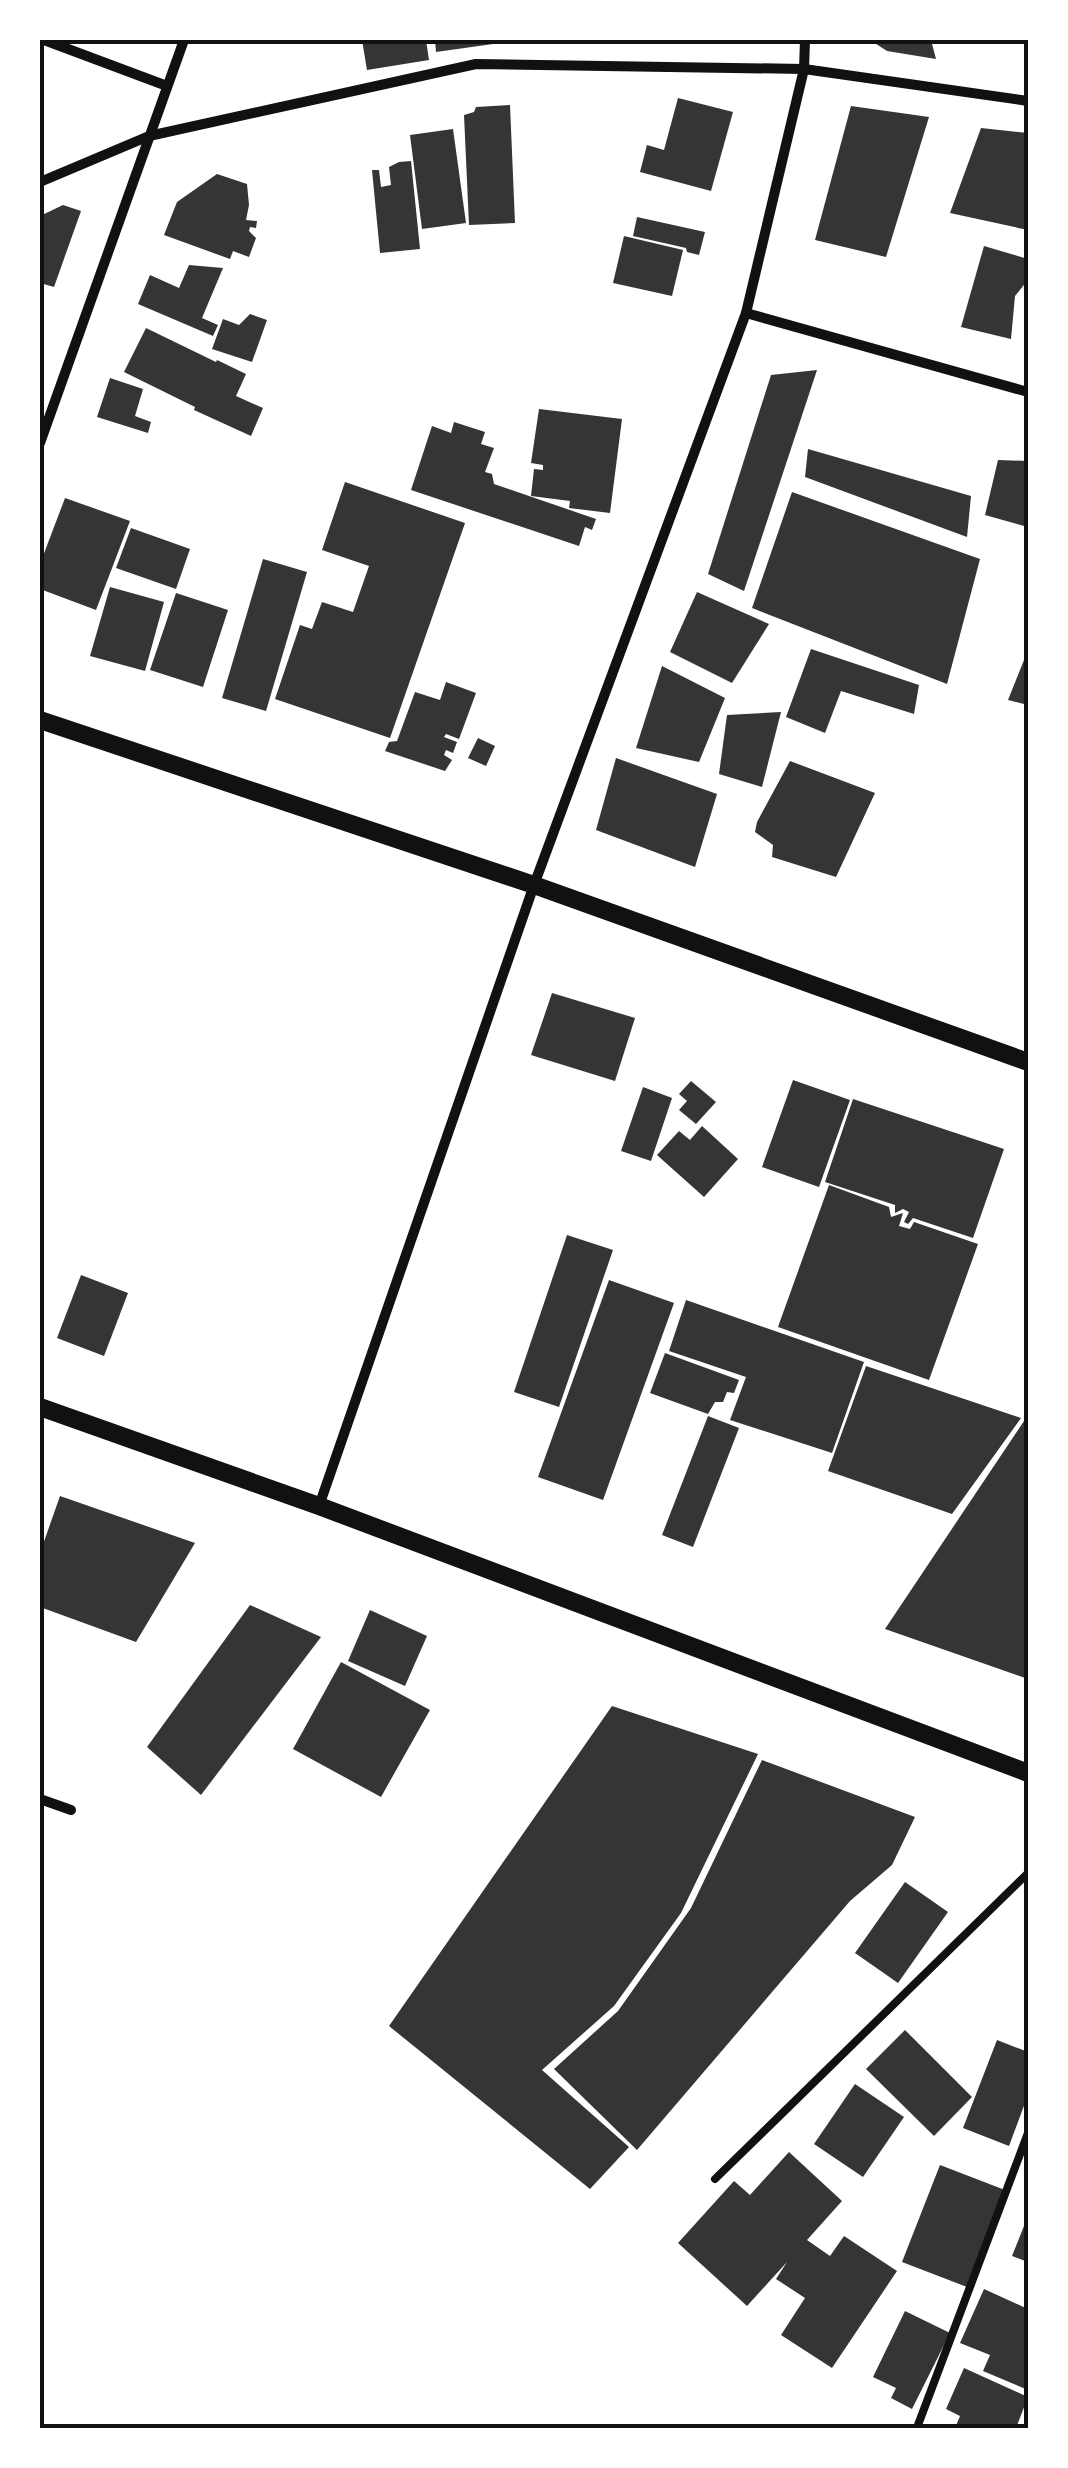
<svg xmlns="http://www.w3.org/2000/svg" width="1068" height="2468" font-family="'DejaVu Sans',sans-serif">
  <rect width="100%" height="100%" fill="#fff"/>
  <g fill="#353535">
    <path d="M 362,40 L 426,40 L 429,60 L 367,70 Z"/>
    <path d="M 435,40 L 492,40 L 493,44 L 436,52 Z"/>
    <path d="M 870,40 L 931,40 L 936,59 L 887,51 Z"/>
    <path d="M 678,98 L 733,112 L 711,191 L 640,172 L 647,145 L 664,150 Z"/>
    <path d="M 510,105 L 515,223 L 469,225 L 464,115 L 474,112 L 476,107 Z"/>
    <path d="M 851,106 L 929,117 L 886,257 L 815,240 Z"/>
    <path d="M 981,128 L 1028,133 L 1028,230 L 950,213 Z"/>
    <path d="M 453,129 L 466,223 L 422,229 L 410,135 Z"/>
    <path d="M 411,161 L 420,249 L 380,253 L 372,170 L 379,170 L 381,187 L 391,185 L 389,167 L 399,162 Z"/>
    <path d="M 217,174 L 247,184 L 249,205 L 246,220 L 257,221 L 256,228 L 250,227 L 249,231 L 256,238 L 249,257 L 233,251 L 230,259 L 164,235 L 177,202 Z"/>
    <path d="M 63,205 L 81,211 L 54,287 L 40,283 L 40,216 Z"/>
    <path d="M 637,217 L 705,232 L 699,255 L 687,252 L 686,248 L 633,236 Z"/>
    <path d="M 624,236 L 683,250 L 672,296 L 613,283 Z"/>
    <path d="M 984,246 L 1028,259 L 1028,280 L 1015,296 L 1011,339 L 961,327 Z"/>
    <path d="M 189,265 L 223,268 L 202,318 L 218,325 L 213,336 L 138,304 L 150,275 L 179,288 Z"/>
    <path d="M 250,314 L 267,320 L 252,362 L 212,349 L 223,319 L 239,325 Z"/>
    <path d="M 146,328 L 216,362 L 217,360 L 246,374 L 236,396 L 263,408 L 251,436 L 194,410 L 195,407 L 124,372 Z"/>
    <path d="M 817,370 L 744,591 L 708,574 L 771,375 Z"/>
    <path d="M 110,378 L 143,389 L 135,416 L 151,422 L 148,433 L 97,417 Z"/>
    <path d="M 539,409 L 622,419 L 610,513 L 569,508 L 570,501 L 531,496 L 534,469 L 543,470 L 543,465 L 531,463 Z"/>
    <path d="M 454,422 L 485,432 L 481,444 L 494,448 L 485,472 L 492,474 L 494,484 L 596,519 L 592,530 L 585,527 L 579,546 L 411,490 L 432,426 L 451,433 Z"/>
    <path d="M 808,449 L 971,496 L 967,537 L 805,477 Z"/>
    <path d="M 998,460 L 1028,461 L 1028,527 L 985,515 Z"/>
    <path d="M 345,482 L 465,523 L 390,738 L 275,699 L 300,625 L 312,629 L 322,602 L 353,612 L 369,566 L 322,550 Z"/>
    <path d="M 792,492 L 980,559 L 947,684 L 752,608 Z"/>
    <path d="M 65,498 L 130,521 L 96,610 L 40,589 L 40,564 Z"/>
    <path d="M 131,528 L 190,549 L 176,589 L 116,568 Z"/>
    <path d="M 263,559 L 307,572 L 266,711 L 222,698 Z"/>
    <path d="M 110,587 L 164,602 L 145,671 L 90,656 Z"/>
    <path d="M 697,592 L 769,624 L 732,683 L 670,652 Z"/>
    <path d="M 176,593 L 228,610 L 203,687 L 150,670 Z"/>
    <path d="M 811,649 L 919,685 L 914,714 L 841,691 L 825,733 L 786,717 Z"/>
    <path d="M 1028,650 L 1028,705 L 1008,700 Z"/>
    <path d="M 662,666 L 725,698 L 699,762 L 636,748 Z"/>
    <path d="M 446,682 L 476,693 L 459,739 L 446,734 L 444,737 L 457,742 L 453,753 L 446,750 L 444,755 L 452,760 L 445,771 L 385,751 L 389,742 L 397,741 L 415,692 L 440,700 Z"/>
    <path d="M 781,712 L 762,787 L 719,774 L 727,715 Z"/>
    <path d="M 478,738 L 495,746 L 486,766 L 468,758 Z"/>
    <path d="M 616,758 L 717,794 L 695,867 L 596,830 Z"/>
    <path d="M 790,761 L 875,793 L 836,877 L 772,857 L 773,845 L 755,832 L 757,822 Z"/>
    <path d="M 552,993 L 635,1018 L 615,1081 L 531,1055 Z"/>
    <path d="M 793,1080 L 850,1100 L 819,1187 L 762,1167 Z"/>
    <path d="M 691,1081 L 716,1102 L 696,1124 L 679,1110 L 687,1101 L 679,1094 Z"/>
    <path d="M 643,1087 L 672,1098 L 651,1161 L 621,1151 Z"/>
    <path d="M 853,1099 L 1004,1149 L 973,1238 L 913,1218 L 908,1224 L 904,1222 L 909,1212 L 903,1209 L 895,1213 L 895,1205 L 825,1182 Z"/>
    <path d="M 702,1126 L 738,1159 L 704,1197 L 657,1155 L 679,1131 L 690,1140 Z"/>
    <path d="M 829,1185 L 889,1207 L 891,1217 L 903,1213 L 899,1226 L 910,1229 L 914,1222 L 978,1244 L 929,1380 L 778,1327 Z"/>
    <path d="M 567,1235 L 613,1250 L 559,1407 L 514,1392 Z"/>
    <path d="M 81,1275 L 128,1293 L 104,1356 L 57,1338 Z"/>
    <path d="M 609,1280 L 674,1303 L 603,1500 L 538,1477 Z"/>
    <path d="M 686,1300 L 864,1362 L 832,1453 L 730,1420 L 746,1377 L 669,1351 Z"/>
    <path d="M 665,1353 L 739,1380 L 734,1393 L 727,1392 L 723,1402 L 715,1402 L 708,1414 L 650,1393 Z"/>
    <path d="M 866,1366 L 1021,1418 L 952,1514 L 828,1471 Z"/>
    <path d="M 1028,1415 L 1028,1679 L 885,1629 Z"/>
    <path d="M 708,1416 L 739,1428 L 693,1547 L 662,1535 Z"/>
    <path d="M 60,1496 L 195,1543 L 136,1642 L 40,1607 L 40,1553 Z"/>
    <path d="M 250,1605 L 321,1637 L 201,1795 L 147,1747 Z"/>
    <path d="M 370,1610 L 427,1636 L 405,1686 L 348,1661 Z"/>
    <path d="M 341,1662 L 430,1710 L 381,1797 L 293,1749 Z"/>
    <path d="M 612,1706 L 758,1754 L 681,1913 L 614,2006 L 542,2070 L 629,2147 L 590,2189 L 389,2026 Z"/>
    <path d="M 762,1760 L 915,1817 L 892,1865 L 850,1901 L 637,2150 L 554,2069 L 618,2011 L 691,1908 Z"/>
    <path d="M 905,1882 L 948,1912 L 898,1983 L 855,1953 Z"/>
    <path d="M 905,2030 L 972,2097 L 934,2136 L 866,2069 Z"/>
    <path d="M 997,2040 L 1028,2052 L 1028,2095 L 1009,2146 L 963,2128 Z"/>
    <path d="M 855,2084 L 904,2117 L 863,2177 L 814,2144 Z"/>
    <path d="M 789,2152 L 842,2201 L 807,2240 L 830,2256 L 844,2236 L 897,2271 L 832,2368 L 781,2335 L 805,2298 L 776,2279 L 787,2262 L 747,2306 L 678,2243 L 734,2181 L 750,2195 Z"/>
    <path d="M 940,2165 L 1005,2190 L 967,2287 L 902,2262 Z"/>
    <path d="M 1028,2216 L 1028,2262 L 1012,2256 Z"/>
    <path d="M 984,2289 L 1028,2309 L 1028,2390 L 983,2371 L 990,2355 L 960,2343 Z"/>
    <path d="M 905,2311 L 950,2333 L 912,2409 L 891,2398 L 896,2388 L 873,2377 Z"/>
    <path d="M 964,2368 L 1028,2397 L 1016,2428 L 955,2428 L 960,2416 L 946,2409 Z"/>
  </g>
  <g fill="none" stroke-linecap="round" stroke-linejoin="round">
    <g stroke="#111" stroke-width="8">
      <path d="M 715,2179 L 1028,1873"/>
      <path d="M 918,2425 L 1028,2133"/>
    </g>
    <g stroke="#111" stroke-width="10">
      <path d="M 44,40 L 167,86"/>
      <path d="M 40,182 L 149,136 L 476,64 L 804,69 L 1028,101"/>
      <path d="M 746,313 L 1028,392"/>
      <path d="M 40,443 L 184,40"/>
      <path d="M 319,1506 L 534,885 L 746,313 L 804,69 L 805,40"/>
      <path d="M 40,1799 L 71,1810"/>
    </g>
    <g stroke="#111" stroke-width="18">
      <path d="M 40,720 L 534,885 L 1028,1062"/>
      <path d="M 40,1407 L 319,1506 L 1028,1773"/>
    </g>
  </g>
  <rect width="1068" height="2468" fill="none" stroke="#ffffff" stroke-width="85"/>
  <rect x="42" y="42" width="984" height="2384" fill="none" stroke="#111" stroke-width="4"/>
</svg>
